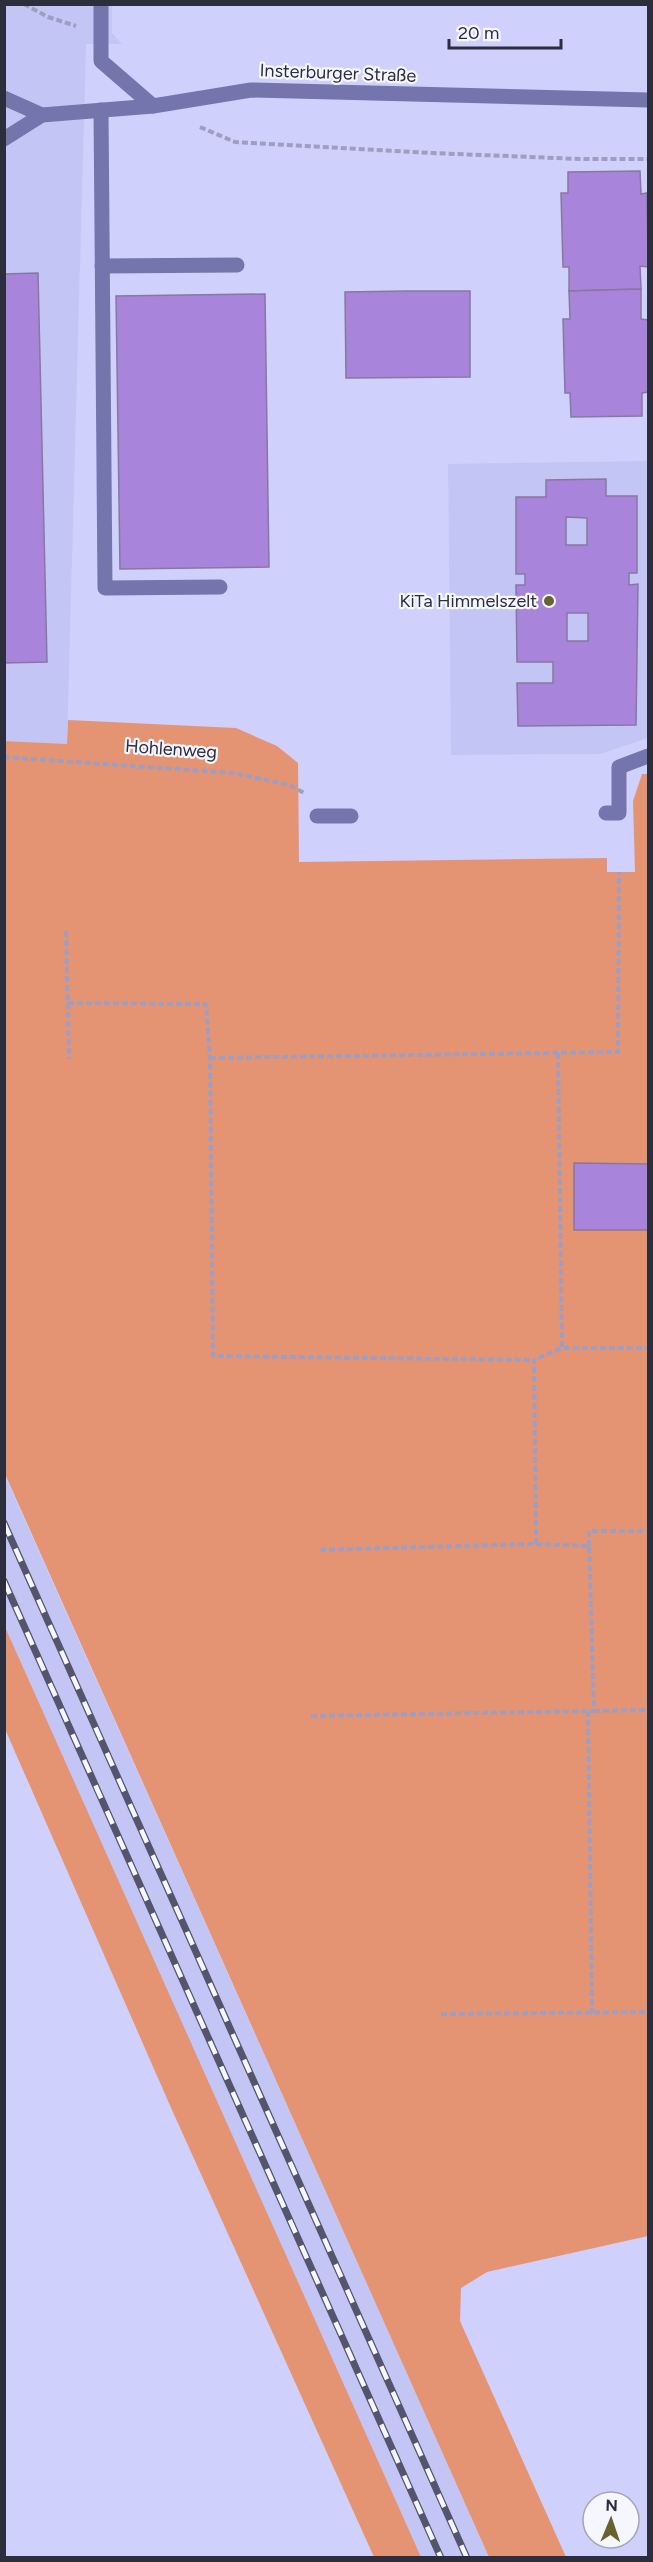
<svg xmlns="http://www.w3.org/2000/svg" width="653" height="2562" font-family="Figtree,sans-serif">
  <rect width="100%" height="100%" fill="#cfd1fc"/>
  <g fill="#c3c5f5">
    <path d="M 4,5 L 112,5 L 112,33 L 122,44 L 86,44 L 67,744 L 5,741 Z"/>
    <path d="M 648,461 L 648,738 L 600,754 L 451,755 L 448,464 Z"/>
    <path d="M 4,1474 L 452,2474 L 489,2557 L 421,2557 L 116,1878 L 5,1627 Z"/>
  </g>
  <g fill="#e59473">
    <path d="M 68,720 L 236,728 L 277,746 L 298,763 L 299,862 L 607,858 L 607,872 L 635,872 L 633,801 L 642,774 L 648,774 L 648,2236 L 487,2272 L 461,2288 L 460,2321 L 566,2557 L 489,2557 L 5,1474 L 4,741 L 67,744 Z"/>
    <path d="M 5,1627 L 421,2557 L 374,2557 L 172,2110 L 5,1729 Z"/>
  </g>
  <g fill="#a984db" stroke="#87789e" stroke-width="1.5" fill-rule="evenodd">
    <path d="M 640,171 L 641,194 L 647,193 L 648,260 L 648,267 L 640,266 L 641,289 L 569,291 L 569,267 L 563,267 L 561,193 L 568,193 L 568,172 Z"/>
    <path d="M 38,273 L 47,662 L 4,663 L 4,274 Z"/>
    <path d="M 641,289 L 641,319 L 648,320 L 648,392 L 642,393 L 642,416 L 571,417 L 570,393 L 565,393 L 563,319 L 570,319 L 569,291 Z"/>
    <path d="M 407,291 L 470,291 L 470,377 L 346,378 L 345,292 Z"/>
    <path d="M 265,294 L 269,567 L 120,569 L 116,296 Z"/>
    <path d="M 606,479 L 606,496 L 637,496 L 637,573 L 629,573 L 629,585 L 638,584 L 636,725 L 518,726 L 517,683 L 553,683 L 553,662 L 517,662 L 516,585 L 525,585 L 525,574 L 516,574 L 516,497 L 546,497 L 546,480 ZM 566,517 L 587,518 L 587,545 L 566,545 ZM 567,613 L 588,613 L 588,641 L 567,641 Z"/>
    <path d="M 574,1163 L 648,1164 L 648,1230 L 574,1230 Z"/>
  </g>
  <g fill="none" stroke-linecap="round" stroke-linejoin="round">
    <g stroke="#9d9ec1" stroke-width="4" stroke-dasharray="6 3" stroke-linecap="butt">
      <path d="M 24,4 L 48,17 L 76,26"/>
      <path d="M 200,127 L 235,142 L 432,153 L 580,159 L 648,159"/>
      <path d="M 4,757 L 233,773 L 289,785 L 306,794"/>
      <path d="M 66,931 L 69,1059"/>
      <path d="M 68,1003 L 206,1004 L 210,1058 L 213,1356 L 534,1360"/>
      <path d="M 558,1053 L 562,1348 L 648,1348"/>
      <path d="M 210,1058 L 618,1052 L 619,872"/>
      <path d="M 536,1544 L 534,1360 L 562,1348"/>
      <path d="M 589,1546 L 589,1531 L 648,1531"/>
      <path d="M 588,1711 L 592,2013"/>
      <path d="M 594,1711 L 648,1710"/>
      <path d="M 311,1716 L 594,1711 L 589,1546 L 536,1544 L 320,1550"/>
      <path d="M 441,2014 L 648,2012"/>
    </g>
    <g stroke="#7475ad" stroke-width="15">
      <path d="M 101,4 L 101,61 L 153,106"/>
      <path d="M 4,98 L 42,115"/>
      <path d="M 101,110 L 105,588 L 220,587"/>
      <path d="M 4,139 L 42,115 L 153,106 L 251,90 L 648,100"/>
      <path d="M 102,266 L 237,265"/>
      <path d="M 606,813 L 619,813 L 619,767 L 648,756"/>
      <path d="M 317,816 L 351,816"/>
    </g>
    <g stroke="#54556c" stroke-width="7">
      <g id="rail">
        <path d="M 4,1523 L 467,2558"/>
        <path d="M 4,1581 L 441,2558"/>
      </g>
    </g>
    <use href="#rail" stroke="#f5f6fe" stroke-width="4.5" stroke-dasharray="14" stroke-linecap="butt"/>
  </g>
  <circle fill="#68622e" stroke="#f5f6fe" stroke-width="2" cx="549" cy="601" r="6"/>
  <g text-anchor="middle" dominant-baseline="central" stroke-width="4.5" stroke-linejoin="round" paint-order="stroke">
    <g font-size="18" fill="#2c2d3d" stroke="#f5f6fe">
      <text transform="translate(338 73) rotate(2)">Insterburger Straße</text>
      <text transform="translate(171 749) rotate(4)">Hohlenweg</text>
    </g>
    <g font-size="18" fill="#2c2d3d" stroke="#f5f6fe" text-anchor="end">
      <text x="537" y="601">KiTa Himmelszelt</text>
    </g>
  </g>
  <rect width="653" height="2562" fill="none" stroke="#2c2d3d" stroke-width="12"/>
  <g transform="translate(611 2520) rotate(2)"><circle r="28" fill="#f5f6fe" stroke="#a5a6b1" stroke-width="1.5"/>
  <path d="M0-4.5L10 22L0 15L-10 22Z" fill="#68622e"/>
  <text y="-9" font-size="16" font-weight="bold" text-anchor="middle" fill="#2c2d3d">N</text>
  </g>
  <path d="M449 39v9h112v-9" fill="none" stroke="#2c2d3d" stroke-width="3"/>
  <text x="458" y="39" font-size="18" fill="#2c2d3d" stroke="#f5f6fe" stroke-width="4.5" paint-order="stroke">20 m</text>
</svg>
